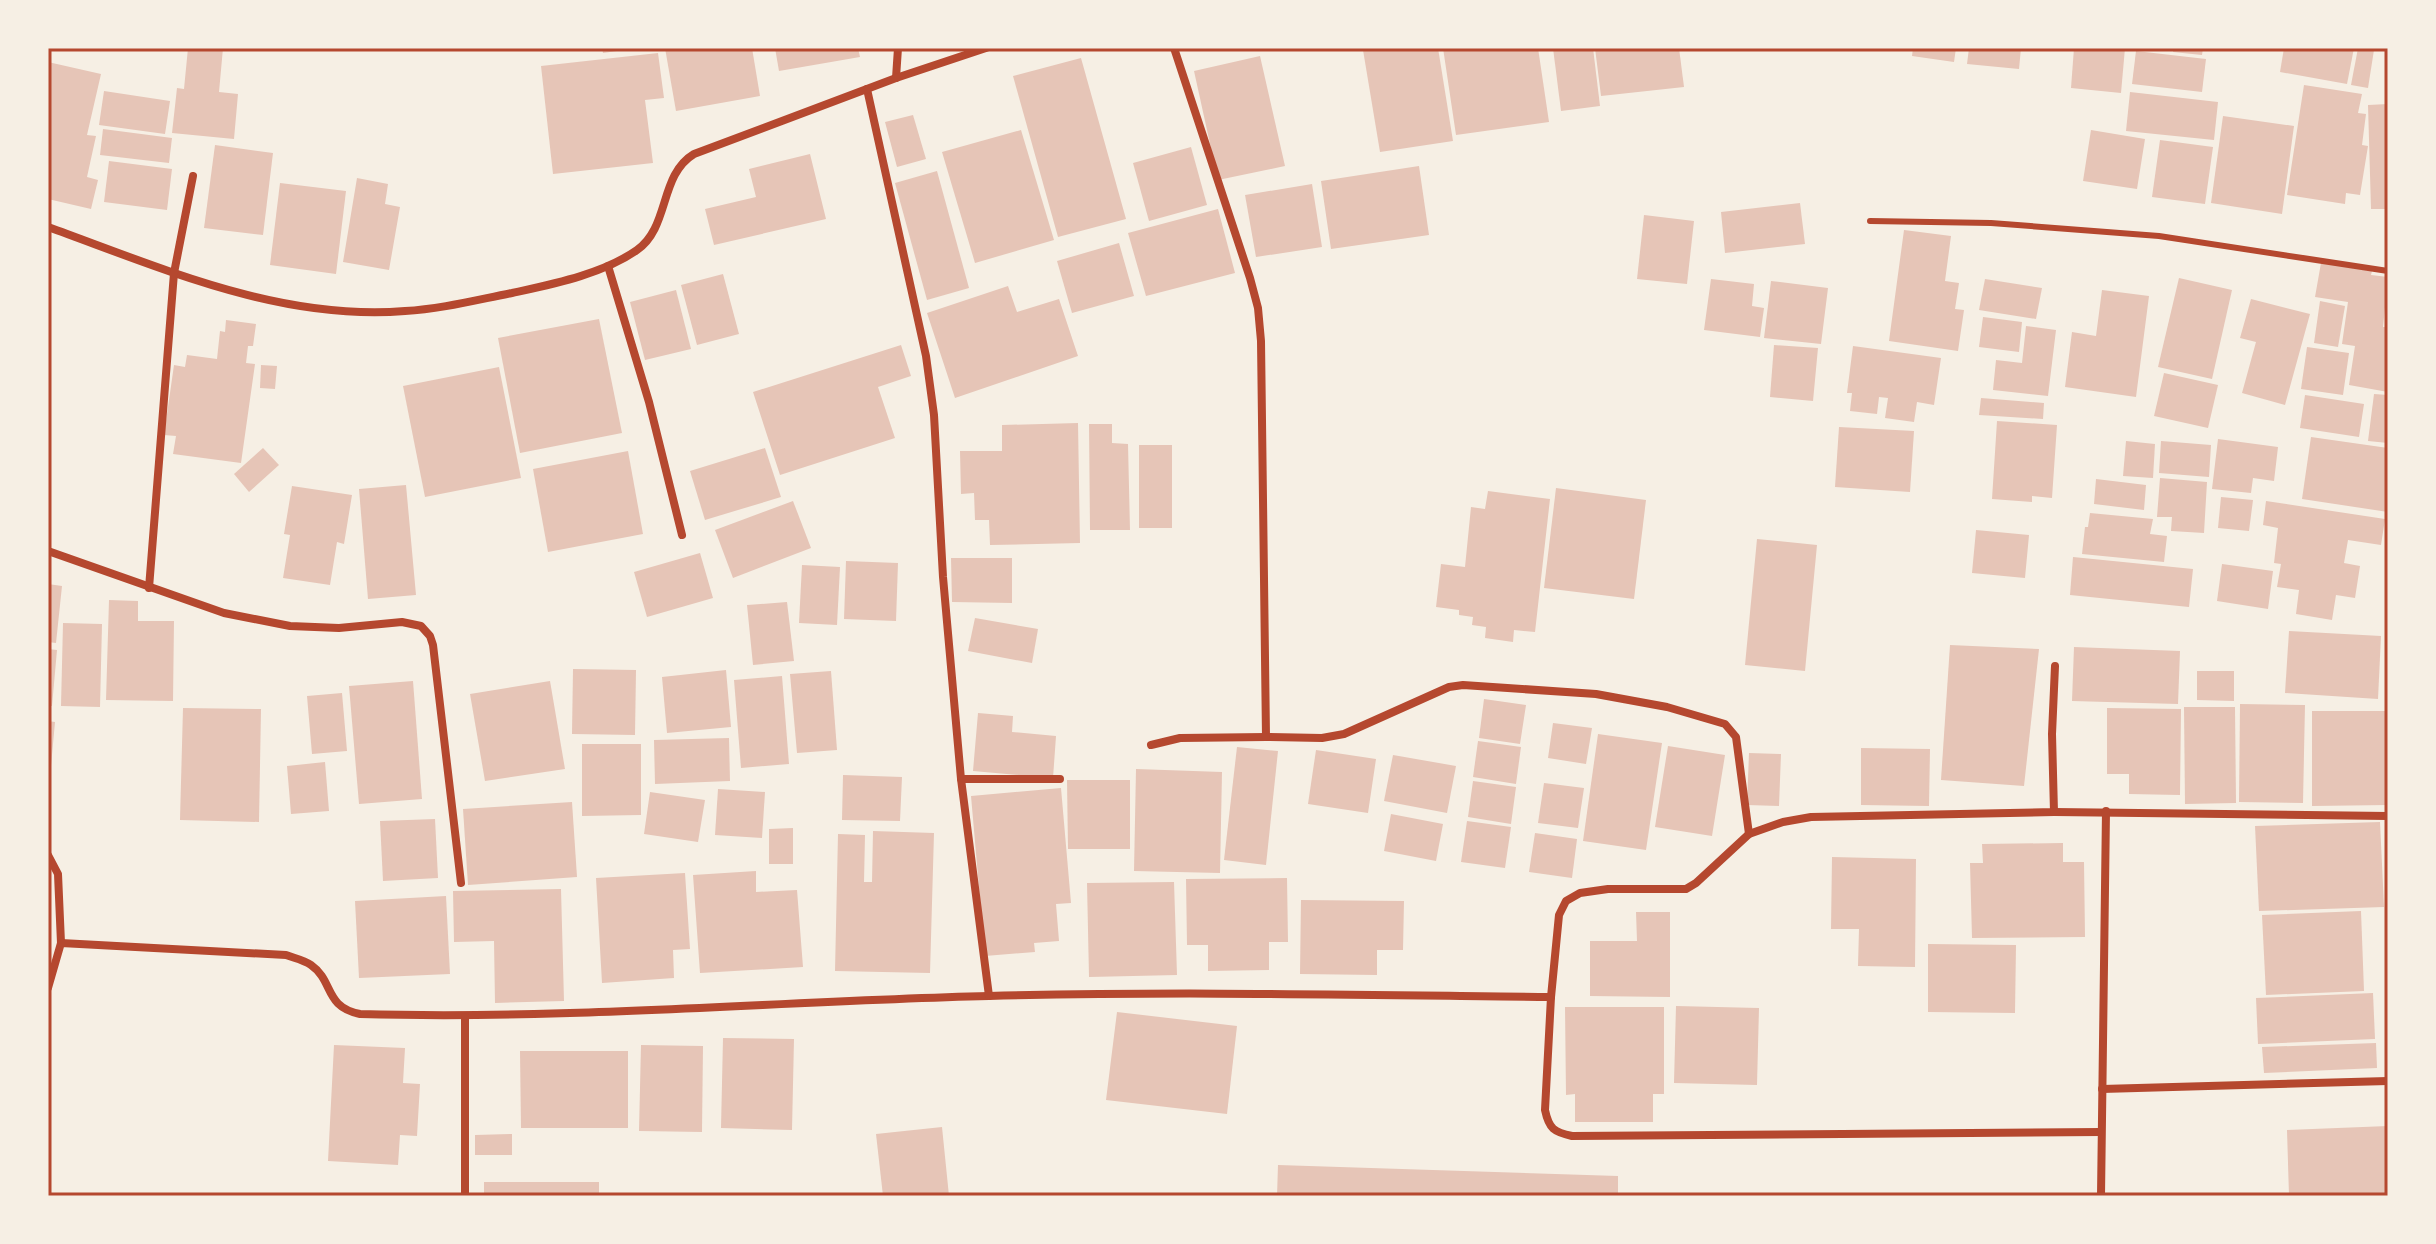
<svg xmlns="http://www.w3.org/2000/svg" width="2436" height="1244" font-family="'DM Sans',sans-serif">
  <rect width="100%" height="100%" fill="#f6efe4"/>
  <g fill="#e6c5b7">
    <path d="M 188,48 L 223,48 L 219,92 L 238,94 L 234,139 L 172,133 L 177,88 L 184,89 Z"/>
    <path d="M 602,48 L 624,48 L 624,50 L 603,53 Z"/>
    <path d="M 665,48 L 752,48 L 760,96 L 676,111 Z"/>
    <path d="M 775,48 L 858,48 L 860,57 L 779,71 Z"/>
    <path d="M 1377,48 L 1438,48 L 1453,141 L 1380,152 L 1363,50 Z"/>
    <path d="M 1443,48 L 1538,48 L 1549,122 L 1456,135 Z"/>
    <path d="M 1553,48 L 1593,48 L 1600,106 L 1561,111 Z"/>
    <path d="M 1595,48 L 1679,48 L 1684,87 L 1601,96 Z"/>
    <path d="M 1913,48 L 1956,48 L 1954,62 L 1912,56 Z"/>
    <path d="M 1969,48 L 2021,48 L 2019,69 L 1967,64 Z"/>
    <path d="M 2074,48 L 2125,48 L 2121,93 L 2071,88 Z"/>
    <path d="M 2174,48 L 2203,48 L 2202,55 L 2173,52 Z"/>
    <path d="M 2284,48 L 2354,48 L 2347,84 L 2280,72 Z"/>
    <path d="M 2358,48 L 2374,50 L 2368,88 L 2351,85 Z"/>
    <path d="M 2136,51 L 2206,59 L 2202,92 L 2132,84 Z"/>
    <path d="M 658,53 L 664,98 L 645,100 L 653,163 L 553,174 L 541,66 Z"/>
    <path d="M 1260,56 L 1285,166 L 1218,180 L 1194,71 Z"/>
    <path d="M 1081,58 L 1126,219 L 1058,237 L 1013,76 Z"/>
    <path d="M 48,62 L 101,74 L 87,135 L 96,136 L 87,177 L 98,180 L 91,209 L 48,199 Z"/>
    <path d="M 2304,85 L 2362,94 L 2358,113 L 2366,114 L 2362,145 L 2368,146 L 2360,195 L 2346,193 L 2345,204 L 2287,195 Z"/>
    <path d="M 104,91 L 170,101 L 165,134 L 99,125 Z"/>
    <path d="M 2130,92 L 2218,102 L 2214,140 L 2126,131 Z"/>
    <path d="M 2388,104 L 2388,209 L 2371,209 L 2368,105 Z"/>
    <path d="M 913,115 L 926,159 L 897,167 L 885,122 Z"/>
    <path d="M 2223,116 L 2294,126 L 2282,214 L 2211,203 Z"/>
    <path d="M 103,129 L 172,138 L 169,163 L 100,155 Z"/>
    <path d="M 1021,130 L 1054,240 L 975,263 L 942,152 Z"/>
    <path d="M 2091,130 L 2145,139 L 2137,189 L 2083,181 Z"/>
    <path d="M 2160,140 L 2213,147 L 2205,204 L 2152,197 Z"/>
    <path d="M 215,145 L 273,153 L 263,235 L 204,228 Z"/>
    <path d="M 1191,147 L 1207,205 L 1149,221 L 1133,163 Z"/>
    <path d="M 810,154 L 826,219 L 714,245 L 705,209 L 756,197 L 749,169 Z"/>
    <path d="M 109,161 L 172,169 L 167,210 L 104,202 Z"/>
    <path d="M 1419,166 L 1429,235 L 1331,249 L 1321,181 Z"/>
    <path d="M 937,171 L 969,288 L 927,300 L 895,183 Z"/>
    <path d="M 357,178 L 388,184 L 385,204 L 400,207 L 389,270 L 343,262 Z"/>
    <path d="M 280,183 L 346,191 L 336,274 L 270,265 Z"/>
    <path d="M 1312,184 L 1322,247 L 1256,257 L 1245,195 Z"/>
    <path d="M 1800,203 L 1805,244 L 1725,253 L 1721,212 Z"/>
    <path d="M 1218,209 L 1235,273 L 1146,296 L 1128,233 Z"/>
    <path d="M 1644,215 L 1694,221 L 1687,284 L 1637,279 Z"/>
    <path d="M 1904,230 L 1951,236 L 1945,281 L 1959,283 L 1955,309 L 1964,310 L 1958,351 L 1889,341 Z"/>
    <path d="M 1119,243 L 1134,296 L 1072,313 L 1057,261 Z"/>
    <path d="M 2321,263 L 2372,271 L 2371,275 L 2388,277 L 2383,327 L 2388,327 L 2388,392 L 2349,385 L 2355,346 L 2342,344 L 2348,302 L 2315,297 Z"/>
    <path d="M 723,274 L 739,334 L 697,345 L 681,285 Z"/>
    <path d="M 2179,278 L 2232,290 L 2212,379 L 2158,367 Z"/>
    <path d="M 1711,279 L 1754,284 L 1752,306 L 1764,308 L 1760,337 L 1704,330 Z"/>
    <path d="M 1985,279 L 2042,288 L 2036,319 L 1979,310 Z"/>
    <path d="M 1771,281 L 1828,288 L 1821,344 L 1764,338 Z"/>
    <path d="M 1008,286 L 1017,312 L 1059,299 L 1078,356 L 955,398 L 927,313 Z"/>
    <path d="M 676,290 L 691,349 L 645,360 L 630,302 Z"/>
    <path d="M 2102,290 L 2149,296 L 2136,397 L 2065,387 L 2072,332 L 2096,336 Z"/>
    <path d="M 2251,299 L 2310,314 L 2285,405 L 2242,393 L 2256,342 L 2240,338 Z"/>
    <path d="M 2320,301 L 2345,306 L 2338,347 L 2314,343 Z"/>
    <path d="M 1983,317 L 2022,322 L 2019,352 L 1979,347 Z"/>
    <path d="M 599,319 L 622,433 L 520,453 L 498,338 Z"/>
    <path d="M 226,320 L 256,324 L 253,346 L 248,346 L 246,363 L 255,364 L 241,463 L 173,454 L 176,436 L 164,435 L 174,365 L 185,367 L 187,355 L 217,359 L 220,331 L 225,332 Z"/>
    <path d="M 2026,326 L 2056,330 L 2048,396 L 1993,390 L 1996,360 L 2022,363 Z"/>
    <path d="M 901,345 L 911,376 L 878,387 L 895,438 L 780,475 L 753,392 Z"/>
    <path d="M 1774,345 L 1818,348 L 1813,401 L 1770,397 Z"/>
    <path d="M 1853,346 L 1941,358 L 1934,405 L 1917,402 L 1914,422 L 1885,418 L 1888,398 L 1879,397 L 1877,414 L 1850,411 L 1852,393 L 1847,393 Z"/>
    <path d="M 2307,347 L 2349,353 L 2343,395 L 2301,389 Z"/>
    <path d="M 261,365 L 277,366 L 275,389 L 260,388 Z"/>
    <path d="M 499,367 L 521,478 L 425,497 L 403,386 Z"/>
    <path d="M 2164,373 L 2218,385 L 2208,428 L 2154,416 Z"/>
    <path d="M 2374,394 L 2388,395 L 2388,443 L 2368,441 Z"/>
    <path d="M 2305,395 L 2364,404 L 2359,437 L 2300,428 Z"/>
    <path d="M 1981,398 L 2044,403 L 2043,419 L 1979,415 Z"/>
    <path d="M 1997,421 L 2057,425 L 2052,498 L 2032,496 L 2032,502 L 1992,499 Z"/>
    <path d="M 1078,423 L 1080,543 L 990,545 L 989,520 L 975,520 L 974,493 L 961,494 L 960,451 L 1002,451 L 1002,425 Z"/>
    <path d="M 1089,424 L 1112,424 L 1112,443 L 1128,444 L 1130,530 L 1090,530 Z"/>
    <path d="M 1839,427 L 1914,431 L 1910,492 L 1835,487 Z"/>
    <path d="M 2311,437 L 2388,448 L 2388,512 L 2302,499 Z"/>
    <path d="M 2218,439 L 2278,447 L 2274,481 L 2253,478 L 2251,493 L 2212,489 Z"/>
    <path d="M 2126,441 L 2155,444 L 2153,478 L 2123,476 Z"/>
    <path d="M 2161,441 L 2211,445 L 2209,477 L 2159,473 Z"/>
    <rect x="1139" y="445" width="33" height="83"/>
    <path d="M 263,448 L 279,465 L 249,492 L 234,474 Z"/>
    <path d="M 765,448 L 781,497 L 705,520 L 690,471 Z"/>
    <path d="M 628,451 L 643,534 L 548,552 L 533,469 Z"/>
    <path d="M 2160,478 L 2207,482 L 2204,533 L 2171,531 L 2172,517 L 2157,517 Z"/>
    <path d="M 2096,479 L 2146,485 L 2144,510 L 2094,504 Z"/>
    <path d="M 406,485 L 416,595 L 368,599 L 359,489 Z"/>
    <path d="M 292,486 L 352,495 L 344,544 L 337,542 L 330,585 L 283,578 L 290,535 L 284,534 Z"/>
    <path d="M 1556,488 L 1646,500 L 1634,599 L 1544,588 Z"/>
    <path d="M 1488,491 L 1550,499 L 1535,632 L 1514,630 L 1513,642 L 1485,638 L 1486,627 L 1472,625 L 1473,617 L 1459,615 L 1459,610 L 1436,607 L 1441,564 L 1465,567 L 1471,507 L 1485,509 Z"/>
    <path d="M 2221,497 L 2253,500 L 2249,531 L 2218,528 Z"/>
    <path d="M 793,501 L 811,548 L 733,578 L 715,530 Z"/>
    <path d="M 2266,501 L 2385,519 L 2381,545 L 2348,540 L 2344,563 L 2360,566 L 2355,598 L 2336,595 L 2332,620 L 2296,614 L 2299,590 L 2277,587 L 2281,564 L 2274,563 L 2278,528 L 2263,525 Z"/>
    <path d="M 2090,513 L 2153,519 L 2150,534 L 2167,536 L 2164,562 L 2082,554 L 2085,527 L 2088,527 Z"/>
    <path d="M 1976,530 L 2029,535 L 2025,578 L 1972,573 Z"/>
    <path d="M 1757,539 L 1817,545 L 1805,671 L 1745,665 Z"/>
    <path d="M 700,553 L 713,598 L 647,617 L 634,572 Z"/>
    <path d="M 2073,557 L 2193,569 L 2189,607 L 2070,595 Z"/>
    <path d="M 951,558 L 1012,558 L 1012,603 L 952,602 Z"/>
    <path d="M 846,561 L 898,563 L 896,621 L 844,619 Z"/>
    <path d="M 2222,564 L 2273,571 L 2268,609 L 2217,601 Z"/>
    <path d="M 802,565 L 840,567 L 837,625 L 799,623 Z"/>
    <path d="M 48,584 L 62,586 L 56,643 L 48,642 Z"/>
    <path d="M 109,600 L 138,601 L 138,621 L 174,621 L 173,701 L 106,700 Z"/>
    <path d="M 787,602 L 794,661 L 753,665 L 747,605 Z"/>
    <path d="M 975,618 L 1038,629 L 1032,663 L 968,651 Z"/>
    <path d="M 63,623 L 102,624 L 100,707 L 61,706 Z"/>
    <path d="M 2289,631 L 2381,636 L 2378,699 L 2285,693 Z"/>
    <path d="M 1950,645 L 2039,649 L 2024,786 L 1941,780 Z"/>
    <path d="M 2074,647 L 2180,651 L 2178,704 L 2072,701 Z"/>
    <path d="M 48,649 L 57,650 L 52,706 L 48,706 Z"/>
    <path d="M 573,669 L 636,670 L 635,735 L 572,734 Z"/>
    <path d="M 726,670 L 731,727 L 667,733 L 662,677 Z"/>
    <path d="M 831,671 L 837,750 L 797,753 L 790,674 Z"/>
    <path d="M 2197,671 L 2234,671 L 2234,701 L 2197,700 Z"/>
    <path d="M 782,676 L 789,764 L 741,768 L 734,680 Z"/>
    <path d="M 413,681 L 422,799 L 359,804 L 349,686 Z"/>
    <path d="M 550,681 L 565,769 L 485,781 L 470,694 Z"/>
    <path d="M 342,693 L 347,751 L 312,754 L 307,696 Z"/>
    <path d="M 1484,699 L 1526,705 L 1520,744 L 1479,738 Z"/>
    <path d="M 2240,704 L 2305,705 L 2303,803 L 2239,802 Z"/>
    <path d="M 2184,707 L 2235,707 L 2236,803 L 2185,804 Z"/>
    <path d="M 183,708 L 261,709 L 259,822 L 180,820 Z"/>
    <path d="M 2107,708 L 2181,709 L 2180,795 L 2129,794 L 2129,774 L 2107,774 Z"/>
    <path d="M 2312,711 L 2388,711 L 2388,805 L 2312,806 Z"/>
    <path d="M 978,713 L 1013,716 L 1012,732 L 1056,736 L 1053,778 L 973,771 Z"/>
    <path d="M 48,721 L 55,722 L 50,777 L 48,777 Z"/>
    <path d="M 1553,723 L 1592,728 L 1586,764 L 1548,758 Z"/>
    <path d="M 1598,734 L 1662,743 L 1646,850 L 1583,841 Z"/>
    <path d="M 729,738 L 730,781 L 655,784 L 654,740 Z"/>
    <path d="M 1478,741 L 1521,747 L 1516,784 L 1473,777 Z"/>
    <path d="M 582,744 L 641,744 L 641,815 L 582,816 Z"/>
    <path d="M 1668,746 L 1725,755 L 1712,836 L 1655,827 Z"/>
    <path d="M 1237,747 L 1278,751 L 1266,865 L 1224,860 Z"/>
    <path d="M 1861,748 L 1930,749 L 1929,806 L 1861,805 Z"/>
    <path d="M 1316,750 L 1376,759 L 1368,813 L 1308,804 Z"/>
    <path d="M 1749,753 L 1781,754 L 1779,806 L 1747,805 Z"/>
    <path d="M 1393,755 L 1456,766 L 1447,813 L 1384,801 Z"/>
    <path d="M 325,762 L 329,811 L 291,814 L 287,766 Z"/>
    <path d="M 1136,769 L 1222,772 L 1220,873 L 1134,871 Z"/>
    <path d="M 843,775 L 902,777 L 900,821 L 842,820 Z"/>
    <path d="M 1067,780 L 1130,780 L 1130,849 L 1068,849 Z"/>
    <path d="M 1473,781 L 1516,787 L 1511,824 L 1468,817 Z"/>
    <path d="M 1544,783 L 1584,788 L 1578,828 L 1538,823 Z"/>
    <path d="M 1061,788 L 1071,903 L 1056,904 L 1059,941 L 1034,943 L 1035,952 L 985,956 L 971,796 Z"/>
    <path d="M 718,789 L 765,792 L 762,838 L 715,835 Z"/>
    <path d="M 650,792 L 705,800 L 698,842 L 644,834 Z"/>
    <path d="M 572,802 L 577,877 L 468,885 L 463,809 Z"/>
    <path d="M 1391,814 L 1443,824 L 1436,861 L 1384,851 Z"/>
    <path d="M 435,819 L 438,878 L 383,881 L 380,821 Z"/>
    <path d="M 1467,821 L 1511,827 L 1505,868 L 1461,862 Z"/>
    <path d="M 2380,822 L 2384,907 L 2259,911 L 2255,826 Z"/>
    <path d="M 793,828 L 793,864 L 769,864 L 769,829 Z"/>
    <path d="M 873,831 L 934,833 L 930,973 L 835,971 L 838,834 L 865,835 L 864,882 L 872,882 Z"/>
    <path d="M 1535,833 L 1577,839 L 1572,878 L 1529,872 Z"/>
    <path d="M 2063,843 L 2063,862 L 2084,862 L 2085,937 L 1972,938 L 1970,863 L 1983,863 L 1982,844 Z"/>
    <path d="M 1832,857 L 1916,859 L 1915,967 L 1858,966 L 1859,929 L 1831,929 Z"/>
    <path d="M 756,871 L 756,892 L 797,890 L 803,967 L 700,973 L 693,875 Z"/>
    <path d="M 685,873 L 690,949 L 673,950 L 674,978 L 602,983 L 596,878 Z"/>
    <path d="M 1287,878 L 1288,942 L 1269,942 L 1269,970 L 1208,971 L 1208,945 L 1187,945 L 1186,879 Z"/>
    <path d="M 1174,882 L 1177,975 L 1089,977 L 1087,883 Z"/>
    <path d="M 561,889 L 564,1001 L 495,1003 L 494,941 L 454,942 L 453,891 Z"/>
    <path d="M 446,896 L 450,974 L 359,978 L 355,901 Z"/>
    <path d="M 1301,900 L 1404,901 L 1403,950 L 1377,950 L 1377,975 L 1300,974 Z"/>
    <path d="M 2361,911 L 2364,991 L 2266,995 L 2262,915 Z"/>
    <path d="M 1636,912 L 1670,912 L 1670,997 L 1590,996 L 1590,941 L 1637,941 Z"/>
    <path d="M 1928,944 L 2016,945 L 2015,1013 L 1928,1012 Z"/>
    <path d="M 2373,993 L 2375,1039 L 2258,1044 L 2256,998 Z"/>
    <path d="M 1676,1006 L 1759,1008 L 1757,1085 L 1674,1083 Z"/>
    <path d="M 1565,1007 L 1664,1007 L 1664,1094 L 1653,1094 L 1653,1122 L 1575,1122 L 1575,1094 L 1566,1095 Z"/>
    <path d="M 1117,1012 L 1237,1026 L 1227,1114 L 1106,1100 Z"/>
    <path d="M 723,1038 L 794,1039 L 792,1130 L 721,1128 Z"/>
    <path d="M 2376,1043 L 2377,1068 L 2264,1073 L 2262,1047 Z"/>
    <path d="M 334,1045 L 405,1048 L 403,1083 L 420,1084 L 417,1136 L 400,1135 L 398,1165 L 328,1161 Z"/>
    <path d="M 641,1045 L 703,1046 L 702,1132 L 639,1131 Z"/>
    <path d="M 520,1051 L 628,1051 L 628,1128 L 521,1128 Z"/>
    <path d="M 2388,1126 L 2388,1196 L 2289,1196 L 2287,1130 Z"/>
    <path d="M 942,1127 L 949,1196 L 883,1196 L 876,1134 Z"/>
    <path d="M 512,1134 L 512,1155 L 475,1155 L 475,1135 Z"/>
    <path d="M 1278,1165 L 1618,1176 L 1618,1196 L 1277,1196 Z"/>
    <rect x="484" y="1182" width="115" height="14"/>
  </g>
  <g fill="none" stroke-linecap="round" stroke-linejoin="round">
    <path stroke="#b5482f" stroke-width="6" d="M 1870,221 L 1991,223 L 2159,236 L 2388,271"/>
    <g stroke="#b5482f" stroke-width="8">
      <path d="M 1174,48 L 1250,278 L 1258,308 L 1261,341 L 1266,737 L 1322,738 L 1344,734 L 1449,687 L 1463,685 L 1596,694 L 1667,707 L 1725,724 L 1736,737 L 1749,834"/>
      <path d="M 896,78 L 898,48"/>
      <path d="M 867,89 L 926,356 L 934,415 L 943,577 L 961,779"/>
      <path d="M 48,227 C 162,268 280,321 405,311 C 441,309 476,300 512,293 C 553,284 603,274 637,250 C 670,227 659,175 694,154 L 896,78 L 986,48"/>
      <path d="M 608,266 L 649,402 L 682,535"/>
      <path d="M 48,551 L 224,613 L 290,626 L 339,628 L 402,622 L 421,626 L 430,636 L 433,645 L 461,883"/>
      <path d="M 149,588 L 174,273 L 193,176"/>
      <path d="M 2055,666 L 2052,734 L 2054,812 L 1811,817 L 1783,822 L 1749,834 L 1696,883 L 1686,889 L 1608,889 L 1580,893 L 1566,901 L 1559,915 L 1551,997 L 1545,1110 C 1549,1129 1554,1132 1572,1136 L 2101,1132"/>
      <path d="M 1151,745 L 1180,738 L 1266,737"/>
      <path d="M 2054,812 L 2388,816"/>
      <path d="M 48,855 L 58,874 L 61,943"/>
      <path d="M 48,988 L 61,943 L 286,955 C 294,958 304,960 311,965 C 334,981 324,1007 360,1014 C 569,1020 779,1001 989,996 C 1176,991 1364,995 1551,997"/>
      <path d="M 989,996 L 961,779 L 1060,779"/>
      <path d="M 2102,1089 L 2388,1081"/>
      <path d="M 465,1196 L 465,1017"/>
      <path d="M 2101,1196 L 2106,811"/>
    </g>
  </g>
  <rect width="2436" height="1244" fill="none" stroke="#f6efe4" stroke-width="100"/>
  <rect x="50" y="50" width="2336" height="1144" fill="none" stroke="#b5482f" stroke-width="3"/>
</svg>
